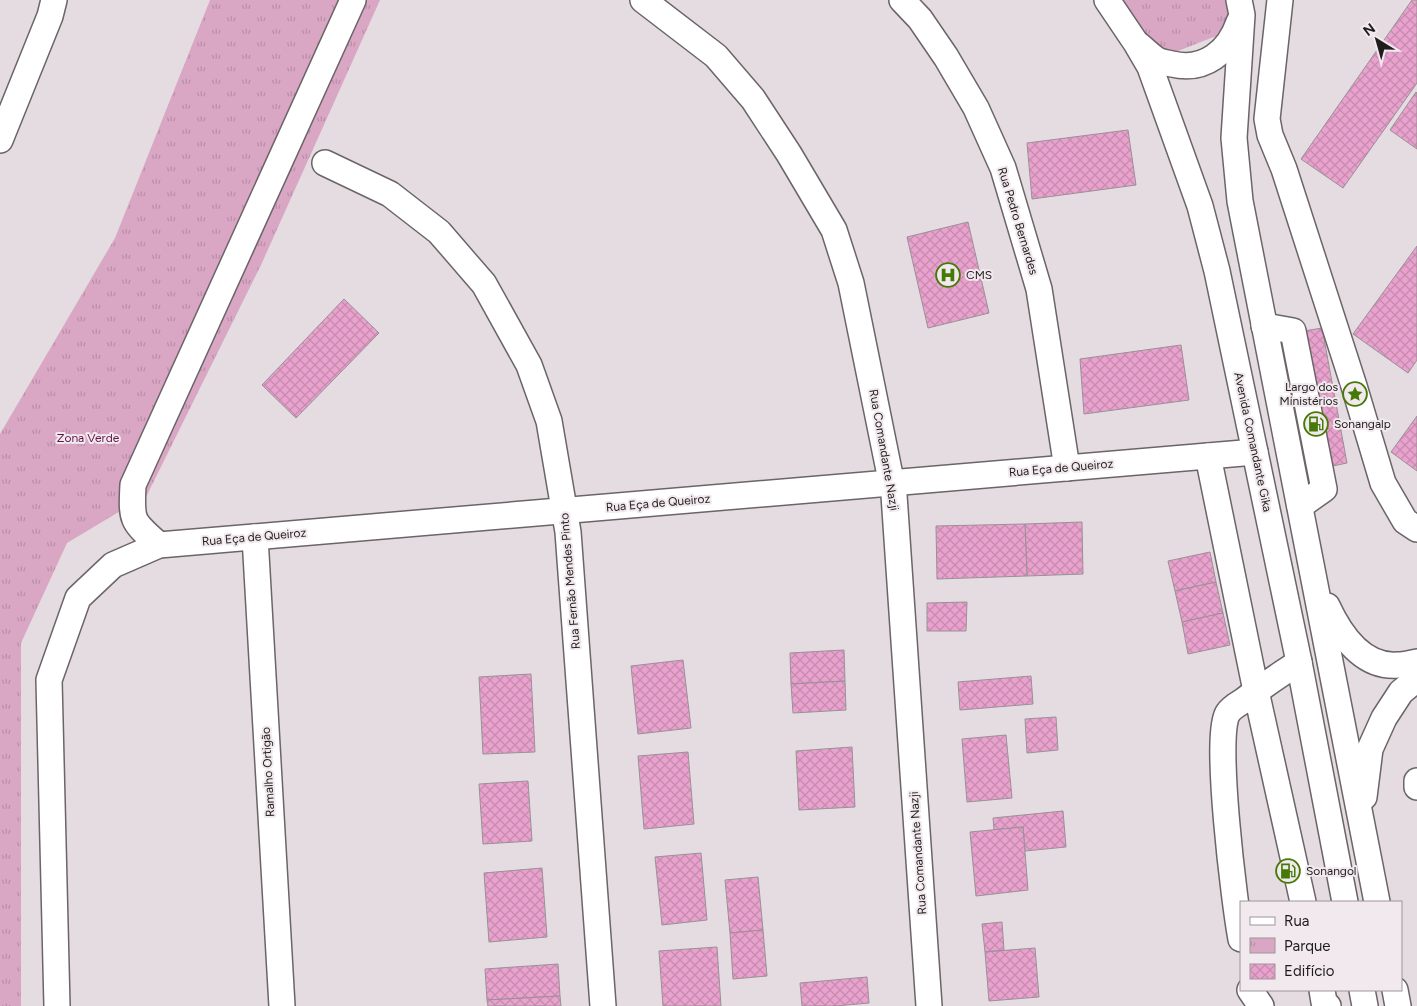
<svg xmlns="http://www.w3.org/2000/svg" width="1417" height="1006" font-family="Figtree,sans-serif">
  <defs>
    <pattern id="park-tufts" width="24" height="20" patternUnits="userSpaceOnUse" patternTransform="scale(1.25)"><rect width="24" height="20" fill="#d9a6c4"/><path d="M3 7l-1-3M5 7V3M7 7l1-3M15 17l-1-3M17 17v-4M19 17l1-3" fill="none" stroke="#ba8ea8"/></pattern>
    <pattern id="building-cross-hatch" width="8" height="8" patternUnits="userSpaceOnUse" patternTransform="scale(1.25)"><rect width="8" height="8" fill="#e9a2cd"/><path d="M0 0l8 8M0 8l8-8" fill="none" stroke="#c78bb0"/></pattern>
  </defs>
  <rect width="100%" height="100%" fill="#e4dce0"/>
  <g fill="url(#park-tufts)">
    <path d="M 210,0 L 380,0 L 261,265 L 147,495 L 67,543 L 21,643 L 21,1006 L 0,1006 L 0,434 L 115,238 Z"/>
    <path d="M 1115,0 L 1233,0 L 1230,15 L 1216,36 L 1173,53 L 1145,45 Z"/>
  </g>
  <g fill="url(#building-cross-hatch)" stroke="#999196">
    <path d="M 1412,0 L 1417,0 L 1417,83 L 1343,188 L 1301,159 Z"/>
    <path d="M 1416,92 L 1417,93 L 1417,149 L 1390,130 Z"/>
    <path d="M 1128,130 L 1136,185 L 1032,199 L 1027,143 Z"/>
    <path d="M 968,222 L 989,313 L 928,328 L 907,237 Z"/>
    <path d="M 1417,246 L 1417,360 L 1408,373 L 1353,334 Z"/>
    <path d="M 344,299 L 379,333 L 296,418 L 262,385 Z"/>
    <path d="M 1322,328 L 1347,463 L 1323,468 L 1298,332 Z"/>
    <path d="M 1181,345 L 1189,400 L 1084,414 L 1080,359 Z"/>
    <path d="M 1417,416 L 1417,471 L 1391,452 Z"/>
    <path d="M 1082,522 L 1083,574 L 1027,576 L 1025,524 Z"/>
    <path d="M 1025,524 L 1027,576 L 937,579 L 936,526 Z"/>
    <path d="M 1210,552 L 1216,582 L 1175,591 L 1168,561 Z"/>
    <path d="M 1216,582 L 1223,613 L 1182,622 L 1175,591 Z"/>
    <path d="M 967,602 L 966,631 L 927,631 L 927,603 Z"/>
    <path d="M 1223,613 L 1230,645 L 1188,654 L 1182,622 Z"/>
    <path d="M 844,650 L 845,681 L 791,684 L 790,653 Z"/>
    <path d="M 683,660 L 691,728 L 638,734 L 631,666 Z"/>
    <path d="M 531,674 L 535,752 L 483,754 L 479,677 Z"/>
    <path d="M 1031,676 L 1033,704 L 960,710 L 958,682 Z"/>
    <path d="M 845,681 L 846,710 L 793,713 L 791,684 Z"/>
    <path d="M 1056,717 L 1058,750 L 1027,753 L 1025,719 Z"/>
    <path d="M 1006,735 L 1012,798 L 967,802 L 962,739 Z"/>
    <path d="M 852,747 L 855,807 L 799,810 L 796,751 Z"/>
    <path d="M 688,752 L 694,824 L 644,829 L 638,756 Z"/>
    <path d="M 528,781 L 532,841 L 483,844 L 479,784 Z"/>
    <path d="M 1063,811 L 1066,847 L 1025,851 L 1023,827 L 994,830 L 993,818 Z"/>
    <path d="M 1023,827 L 1028,890 L 976,896 L 970,832 Z"/>
    <path d="M 701,853 L 707,920 L 662,925 L 655,857 Z"/>
    <path d="M 542,868 L 547,937 L 489,942 L 484,873 Z"/>
    <path d="M 758,877 L 763,930 L 730,933 L 725,880 Z"/>
    <path d="M 1002,922 L 1004,950 L 985,952 L 982,924 Z"/>
    <path d="M 763,930 L 767,976 L 733,979 L 730,933 Z"/>
    <path d="M 717,947 L 721,1006 L 663,1006 L 659,951 Z"/>
    <path d="M 1035,948 L 1039,997 L 989,1001 L 985,952 Z"/>
    <path d="M 558,964 L 560,996 L 487,1000 L 485,969 Z"/>
    <path d="M 867,977 L 869,1003 L 836,1006 L 802,1006 L 800,983 Z"/>
    <path d="M 560,996 L 561,1006 L 488,1006 L 487,1000 Z"/>
  </g>
  <g fill="none" stroke-linecap="round" stroke-linejoin="round">
    <g stroke="#6b6468" stroke-width="28">
      <g id="minor">
        <path d="M 643,0 L 716,56 L 753,99 L 789,154 L 834,230 L 851,283 L 894,495 L 929,1006"/>
        <path d="M 902,0 L 920,19 L 946,57 L 976,108 L 1003,168 L 1039,289 L 1067,468"/>
        <path d="M 1107,0 L 1136,43 L 1150,67 L 1200,206 L 1217,271 L 1299,662 L 1345,902"/>
        <path d="M 1239,0 L 1242,15 L 1234,138 L 1240,201 L 1377,902"/>
        <path d="M 1280,0 L 1267,119 L 1270,135 L 1284,169 L 1354,386 L 1383,483 L 1405,521 L 1417,529"/>
        <path d="M 1139,45 C 1145,50 1151,56 1157,60 C 1161,62 1167,63 1172,64 C 1205,72 1229,51 1239,22"/>
        <path d="M 0,140 L 50,16 L 54,0"/>
        <path d="M 325,163 L 390,194 L 439,232 L 484,284 L 529,365 L 549,421 L 568,532 L 603,1006"/>
        <path d="M 1264,326 L 1293,331 L 1324,489 L 1300,506"/>
        <path d="M 1208,456 L 1256,691 L 1303,902"/>
        <path d="M 255,537 L 282,1006"/>
        <path d="M 159,545 C 132,521 131,522 133,485 L 353,0"/>
        <path d="M 1327,606 C 1340,634 1362,668 1398,665 C 1404,665 1411,663 1417,662"/>
        <path d="M 1417,781 L 1417,787"/>
        <path d="M 1364,797 L 1370,749 L 1384,718 L 1401,692 L 1417,679"/>
        <path d="M 1241,939 C 1235,908 1213,732 1228,713 C 1231,708 1238,704 1243,701 C 1261,687 1280,675 1299,662"/>
        <path d="M 1250,990 L 1261,1006"/>
        <path d="M 1322,990 L 1324,1002 L 1328,1006"/>
        <path d="M 1362,990 L 1365,1006"/>
        <path d="M 1395,990 L 1398,1006"/>
        <path d="M 57,1006 L 49,680 L 78,598 L 113,565 L 159,545 L 1255,452"/>
      </g>
    </g>
    <use href="#minor" stroke="#fff" stroke-width="25"/>
  </g>
  <defs>
    <g id="hospital-ring" transform="scale(1.25)"><circle r="9.5" fill="#f1e9ed" stroke="#467a07" stroke-width="1.5"/><path d="M-5-5h3v3.5h4V-5h3V5h-3V1.5h-4V5h-3Z" fill="#467a07"/></g>
    <g id="sight-ring" transform="scale(1.25)"><circle r="9.5" fill="#f1e9ed" stroke="#467a07" stroke-width="1.5"/><path d="M0-6L1.8-2.2L6-1.7L2.9 1.2L3.7 5.4L0 3.3L-3.7 5.4L-2.9 1.2L-6-1.7L-1.8-2.2Z" fill="#467a07"/></g>
    <g id="fuel-ring" transform="scale(1.25)"><circle r="9.5" fill="#f1e9ed" stroke="#467a07" stroke-width="1.5"/><path d="M-5.5-6h7V0h2V4h1.3V-2.5L3-4.5l.8-.8L6-3V5H2.5V1h-1V6h-7ZM-4.2-4.7v3.2H.2V-4.7Z" fill="#467a07"/></g>
  </defs>
  <g fill-rule="evenodd">
    <use href="#hospital-ring" x="948" y="275"/>
    <use href="#sight-ring" x="1355" y="394"/>
    <use href="#fuel-ring" x="1316" y="424"/>
    <use href="#fuel-ring" x="1288" y="871"/>
  </g>
  <g text-anchor="middle" dominant-baseline="central" stroke-width="4" stroke-linejoin="round" paint-order="stroke">
    <g font-size="12" fill="#1f1c1d" stroke="#f1e9ed">
      <text transform="translate(1018 221) rotate(73)">Rua Pedro Bernardes</text>
      <text transform="translate(1253 442) rotate(78)">Avenida Comandante Gika</text>
      <text transform="translate(884 450) rotate(80)">Rua Comandante Nazji</text>
      <text transform="translate(1061 468) rotate(-5)">Rua Eça de Queiroz</text>
      <text transform="translate(658 503) rotate(-5)">Rua Eça de Queiroz</text>
      <text transform="translate(254 537) rotate(-5)">Rua Eça de Queiroz</text>
      <text transform="translate(570 581) rotate(-95)">Rua Fernão Mendes Pinto</text>
      <text transform="translate(268 772) rotate(-93)">Ramalho Ortigão</text>
      <text transform="translate(918 853) rotate(-94)">Rua Comandante Nazji</text>
    </g>
    <g font-size="12" fill="#1f1c1d" stroke="#f1e9ed" text-anchor="start">
      <text x="966" y="275">CMS</text>
      <text x="1338" y="387" text-anchor="end">Largo dos<tspan x="1338" dy="14">Ministérios</tspan></text>
      <text x="1334" y="424">Sonangalp</text>
      <text x="1306" y="871">Sonangol</text>
    </g>
    <g font-size="12" fill="#64134c" stroke="#f1e9ed">
      <text x="88" y="438">Zona Verde</text>
    </g>
  </g>
  <rect x="1240" y="901" width="162" height="90" fill="#f1e9ed" stroke="#9d979a"/>
  <rect x="1250" y="917" width="25" height="8" fill="#ffffff" stroke="#9d979a"/>
  <text x="1284" y="926" font-size="15" fill="#1f1c1d">Rua</text>
  <rect x="1250" y="938" width="25" height="15" fill="url(#park-tufts)" stroke="#9d979a"/>
  <text x="1284" y="951" font-size="15" fill="#1f1c1d">Parque</text>
  <rect x="1250" y="964" width="25" height="15" fill="url(#building-cross-hatch)" stroke="#9d979a"/>
  <text x="1284" y="976" font-size="15" fill="#1f1c1d">Edifício</text>
  <g transform="translate(1377 40) rotate(323)" stroke="#f1e9ed" stroke-width="4" paint-order="stroke">
  <path d="M0-4L9 19L0 12L-9 19Z" fill="#1f1c1d"/>
  <text y="-8" font-size="14" font-weight="bold" text-anchor="middle" fill="#1f1c1d">N</text>
  </g>
</svg>
